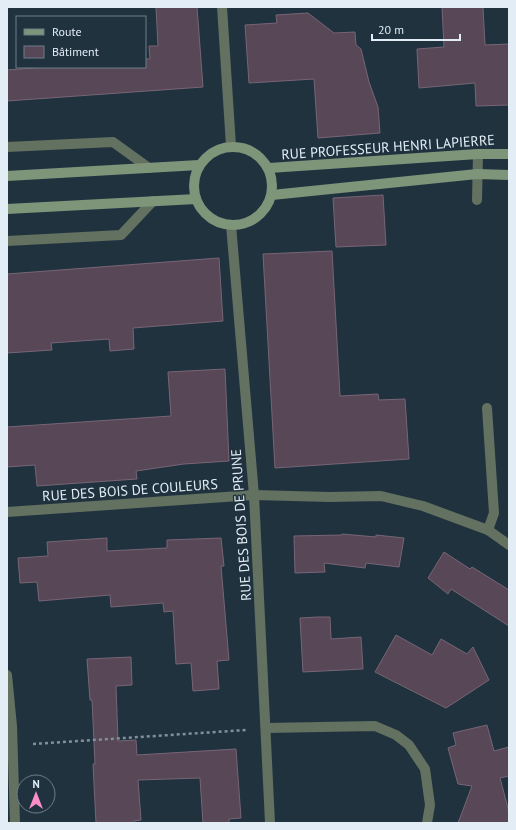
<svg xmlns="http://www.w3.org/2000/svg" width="516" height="830" font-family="'PT Sans',sans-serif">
  <rect width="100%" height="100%" fill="#21323f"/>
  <g fill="#584757" stroke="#776576">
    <path d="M 156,7 L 197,7 L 203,87 L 7,101 L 7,70 L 47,67 L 145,67 L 145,59 L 150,59 L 149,46 L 158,46 Z"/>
    <path d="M 442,7 L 483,7 L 485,45 L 509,44 L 509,105 L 476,106 L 475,83 L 419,88 L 417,49 L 444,47 Z"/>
    <path d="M 308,13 L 334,33 L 355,32 L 356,45 L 361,49 L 369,82 L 378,107 L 380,133 L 318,138 L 314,79 L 249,83 L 245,25 L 277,23 L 276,15 Z"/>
    <path d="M 383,195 L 386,245 L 336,247 L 333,198 Z"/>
    <path d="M 332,251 L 340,396 L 378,394 L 379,400 L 405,399 L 409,459 L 275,468 L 263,254 Z"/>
    <path d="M 219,258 L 223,321 L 133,328 L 134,349 L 110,351 L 109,339 L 51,343 L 52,350 L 7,353 L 7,274 Z"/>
    <path d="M 225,369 L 229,461 L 184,464 L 136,471 L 137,479 L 37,486 L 35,465 L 7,467 L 7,427 L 171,416 L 168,372 Z"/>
    <path d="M 342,534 L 376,537 L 376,535 L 404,538 L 399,567 L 366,563 L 365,568 L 324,563 L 325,572 L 295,573 L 294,536 L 342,535 Z"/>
    <path d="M 107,538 L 107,551 L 167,548 L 167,540 L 221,538 L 224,566 L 221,566 L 229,660 L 217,661 L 219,689 L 193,691 L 191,663 L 176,664 L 173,611 L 164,612 L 163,603 L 111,607 L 110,595 L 39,601 L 37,582 L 20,583 L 18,558 L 48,556 L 47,542 Z"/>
    <path d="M 444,552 L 470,569 L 472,567 L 509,590 L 509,626 L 451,589 L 448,594 L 428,578 Z"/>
    <path d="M 318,617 L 330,617 L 331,639 L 361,637 L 363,669 L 303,672 L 300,618 Z"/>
    <path d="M 396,635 L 432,655 L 441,639 L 467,654 L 473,647 L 489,680 L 446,708 L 375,672 Z"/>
    <path d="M 131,657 L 132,685 L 116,686 L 118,741 L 136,740 L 137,755 L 236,749 L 241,818 L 229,819 L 229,823 L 203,823 L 200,778 L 138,780 L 141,820 L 134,821 L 134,823 L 96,823 L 93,764 L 95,764 L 92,700 L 90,700 L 87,659 Z"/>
    <path d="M 487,725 L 494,751 L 509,747 L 509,776 L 500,778 L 509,812 L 509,823 L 458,823 L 472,786 L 458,784 L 448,748 L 456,745 L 453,733 Z"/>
  </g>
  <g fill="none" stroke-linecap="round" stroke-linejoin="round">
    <path stroke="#82909b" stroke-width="2.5" stroke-dasharray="3 3" stroke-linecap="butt" d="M 33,744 L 246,730"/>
    <g stroke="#637160" stroke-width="10">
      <path d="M 7,147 L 113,142 L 149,168"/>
      <path d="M 477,200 L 478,154"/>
      <path d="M 7,241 L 121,235 L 153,201"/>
      <path d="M 487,408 L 494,513 L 488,530"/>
      <path d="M 7,675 L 12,726 L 15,823"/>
    </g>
    <g stroke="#637160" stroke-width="10">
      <path d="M 222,7 L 231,146"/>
      <path d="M 231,225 L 254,495 L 270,823"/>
      <path d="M 7,512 L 254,495 L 330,497 L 381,496 L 423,506 L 488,530 L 509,545"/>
      <path d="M 266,728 L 375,726 L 396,735 L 409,745 L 425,769 L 430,805 L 427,823"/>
    </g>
    <g stroke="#7f957a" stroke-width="10">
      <circle cx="233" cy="186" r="39"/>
      <path d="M 269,168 L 478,154 L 509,154"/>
      <path d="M 7,176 L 199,165"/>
      <path d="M 272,195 L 477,174 L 509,175"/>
      <path d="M 7,209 L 196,199"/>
    </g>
  </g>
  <g text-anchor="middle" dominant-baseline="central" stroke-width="3" stroke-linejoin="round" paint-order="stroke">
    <g font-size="14" fill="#e2edf5" stroke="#21323f">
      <text transform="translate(388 147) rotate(-4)">RUE PROFESSEUR HENRI LAPIERRE</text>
      <text transform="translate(130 490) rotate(-4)">RUE DES BOIS DE COULEURS</text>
      <text transform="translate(241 525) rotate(-94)">RUE DES BOIS DE PRUNE</text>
    </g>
  </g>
  <rect width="516" height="830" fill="none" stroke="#e2edf5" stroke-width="16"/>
  <rect x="16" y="16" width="130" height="52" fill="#21323f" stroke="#6e7d88"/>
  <rect x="24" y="29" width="20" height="6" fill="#7f957a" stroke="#6e7d88"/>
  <text x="52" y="36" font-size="12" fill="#e2edf5">Route</text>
  <rect x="24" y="46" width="20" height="12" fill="#584757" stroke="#6e7d88"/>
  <text x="52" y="56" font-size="12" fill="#e2edf5">Bâtiment</text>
  <g transform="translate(36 794)"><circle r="19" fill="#21323f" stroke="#6e7d88"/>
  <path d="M0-3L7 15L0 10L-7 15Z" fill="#fa8fc8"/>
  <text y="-6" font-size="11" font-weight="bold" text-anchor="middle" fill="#e2edf5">N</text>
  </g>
  <path d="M372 34v6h88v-6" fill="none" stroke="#e2edf5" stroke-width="2"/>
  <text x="378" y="34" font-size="12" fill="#e2edf5" stroke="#21323f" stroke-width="3" paint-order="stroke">20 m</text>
</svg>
